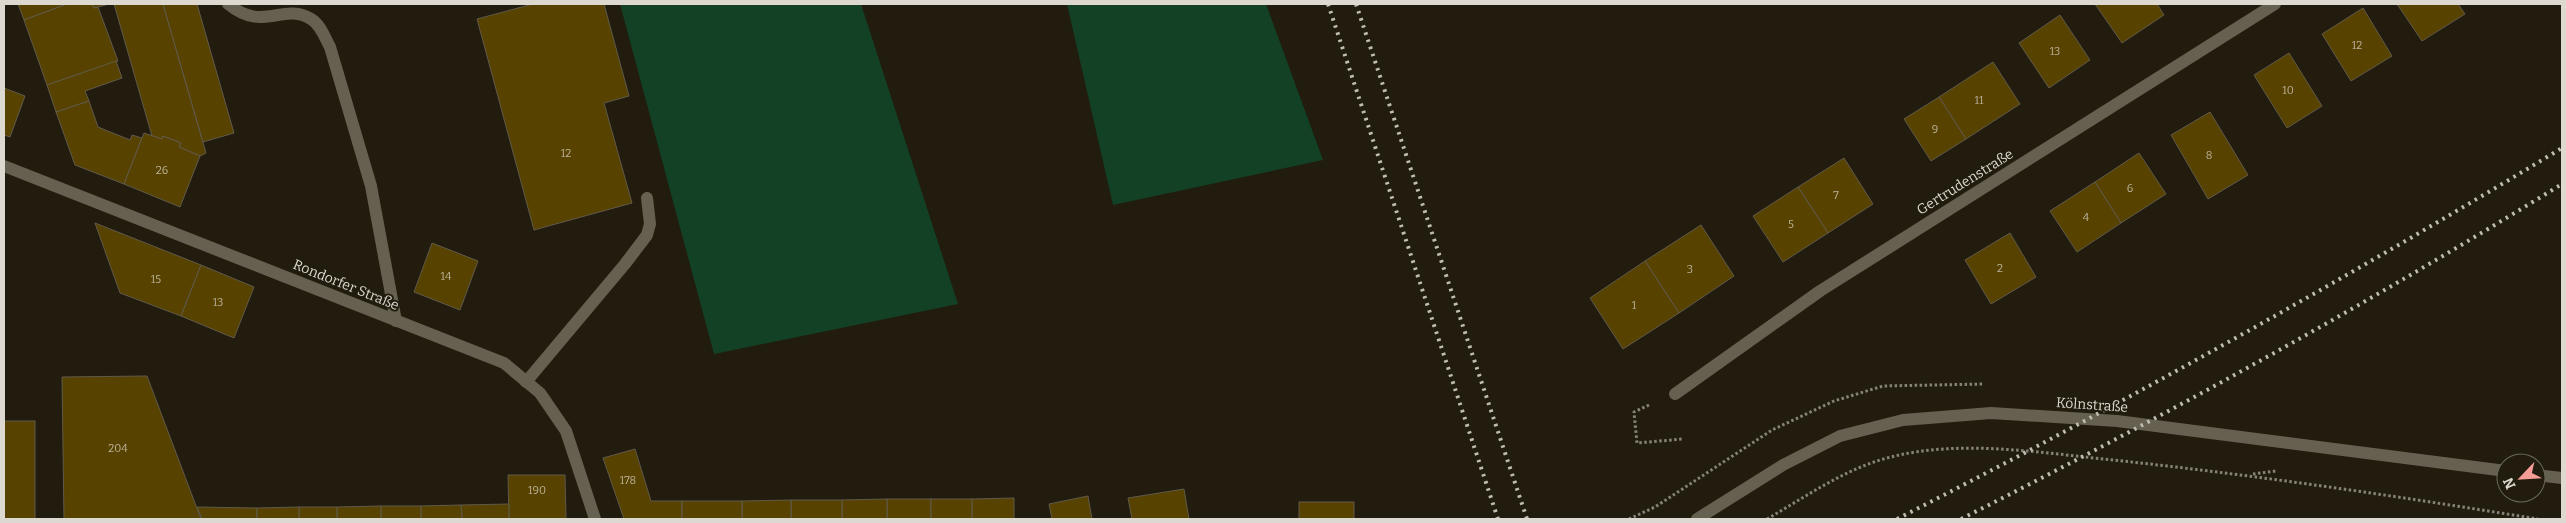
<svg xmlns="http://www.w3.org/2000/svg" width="2566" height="523" font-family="Bitter,serif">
  <rect width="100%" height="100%" fill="#211c0e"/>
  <g fill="#134125">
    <path d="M 620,4 L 861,4 L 958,304 L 714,354 Z"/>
    <path d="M 1067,4 L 1266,4 L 1323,160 L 1113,205 Z"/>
  </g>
  <g fill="#574200" stroke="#615a4b">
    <path d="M 18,4 L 67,4 L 24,20 Z"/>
    <path d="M 67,4 L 92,4 L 94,8 L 98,7 L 118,61 L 47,85 L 24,20 Z"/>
    <path d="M 92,4 L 109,4 L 94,8 Z"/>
    <path d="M 114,4 L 163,4 L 206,153 L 200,156 L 179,147 L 181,143 L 163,136 L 162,139 L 152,136 Z"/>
    <path d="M 163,4 L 197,4 L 234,133 L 203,142 Z"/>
    <path d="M 533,4 L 604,4 L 629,96 L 604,103 L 632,203 L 534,230 L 477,19 Z"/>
    <path d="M 2095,4 L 2157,4 L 2164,15 L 2122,43 Z"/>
    <path d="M 2397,4 L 2458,4 L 2465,14 L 2422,41 Z"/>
    <path d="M 2363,8 L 2392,56 L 2351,81 L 2322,34 Z"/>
    <path d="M 2060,15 L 2090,60 L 2049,88 L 2019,43 Z"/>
    <path d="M 2289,53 L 2322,106 L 2287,128 L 2254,75 Z"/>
    <path d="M 116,61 L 122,78 L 85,91 L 89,101 L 56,112 L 47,85 Z"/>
    <path d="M 1993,62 L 2020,104 L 1966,139 L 1939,97 Z"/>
    <path d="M 4,88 L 25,96 L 10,137 L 4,135 Z"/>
    <path d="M 1939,97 L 1966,139 L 1931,161 L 1904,119 Z"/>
    <path d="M 89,101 L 98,127 L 130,140 L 132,135 L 142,138 L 124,184 L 75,165 L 56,112 Z"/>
    <path d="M 2210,112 L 2248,175 L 2208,199 L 2171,135 Z"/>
    <path d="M 144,133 L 162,139 L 163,136 L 181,143 L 179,147 L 200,156 L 180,207 L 124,184 Z"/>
    <path d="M 2139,153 L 2166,194 L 2121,223 L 2095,182 Z"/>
    <path d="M 1844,158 L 1873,204 L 1828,233 L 1798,187 Z"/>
    <path d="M 2095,182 L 2121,223 L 2077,252 L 2050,211 Z"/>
    <path d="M 1798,187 L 1828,233 L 1783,262 L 1753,216 Z"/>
    <path d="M 95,223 L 201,265 L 181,316 L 120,293 Z"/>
    <path d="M 1701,225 L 1734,276 L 1679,313 L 1645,261 Z"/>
    <path d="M 2010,233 L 2036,277 L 1991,304 L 1965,260 Z"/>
    <path d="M 432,243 L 478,261 L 460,310 L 414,292 Z"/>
    <path d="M 1645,261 L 1679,313 L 1623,349 L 1590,298 Z"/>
    <path d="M 201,265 L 254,287 L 234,338 L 181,316 Z"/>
    <path d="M 147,376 L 201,519 L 64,519 L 62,377 Z"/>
    <rect x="4" y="421" width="31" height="98"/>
    <path d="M 635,449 L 651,501 L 682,501 L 682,519 L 624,519 L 603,458 Z"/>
    <path d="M 508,475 L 565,475 L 566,519 L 509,519 Z"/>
    <path d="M 1184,489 L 1189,519 L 1132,519 L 1128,498 Z"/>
    <path d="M 1088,496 L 1092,519 L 1052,519 L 1049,504 Z"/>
    <path d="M 1014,498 L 1014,519 L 972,519 L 972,499 Z"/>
    <rect x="887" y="499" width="44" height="20"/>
    <path d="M 887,499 L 887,519 L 842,519 L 842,500 Z"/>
    <rect x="931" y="499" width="41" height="20"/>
    <rect x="791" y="500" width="51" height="19"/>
    <path d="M 791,500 L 791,519 L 742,519 L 742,501 Z"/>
    <rect x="682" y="501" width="60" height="18"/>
    <rect x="1299" y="502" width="55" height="17"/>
    <path d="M 509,504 L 509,519 L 462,519 L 461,505 Z"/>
    <path d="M 461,505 L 462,519 L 421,519 L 421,506 Z"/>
    <rect x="381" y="506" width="40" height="13"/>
    <path d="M 381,506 L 381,519 L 337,519 L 337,507 Z"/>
    <path d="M 197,507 L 257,508 L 257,519 L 202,519 Z"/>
    <rect x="299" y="507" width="38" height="12"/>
    <path d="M 299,507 L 299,519 L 257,519 L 257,508 Z"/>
  </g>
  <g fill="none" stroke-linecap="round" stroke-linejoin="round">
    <g stroke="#878277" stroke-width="3" stroke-dasharray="2.5 2.5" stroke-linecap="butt">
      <path d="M 1649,405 L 1634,412 L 1637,443 L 1683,439"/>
      <path d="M 2253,474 L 2276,471"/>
      <path d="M 1629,519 L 1655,507 L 1772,430 L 1834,401 L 1883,386 L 1984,384"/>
      <path d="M 1767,519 C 1807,496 1846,468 1891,457 C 1961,439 2042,453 2113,460 C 2255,475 2396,496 2538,519"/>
    </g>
    <g stroke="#666050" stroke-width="12">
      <path d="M 228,4 C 263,33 283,2 311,19 C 321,25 325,38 330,47 L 371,186 L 396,321"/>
      <path d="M 526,382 L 625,264 L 647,235 L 650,224 L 647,198"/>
    </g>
    <g stroke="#666050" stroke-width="12">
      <path d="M 4,166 L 504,363 L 540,393 L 566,431 L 595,519"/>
      <path d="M 1675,394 L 1820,291 L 2275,4"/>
    </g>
    <g stroke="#666050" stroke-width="12">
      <path d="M 2536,475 L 2562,478"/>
      <path d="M 1697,519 L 1783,465 L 1840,436 L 1903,420 L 1991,413 L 2117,421 L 2506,471"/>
    </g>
    <g stroke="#c0bcb2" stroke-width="4" stroke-dasharray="2.5 5" stroke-linecap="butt">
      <path d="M 1328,4 L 1498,519"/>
      <path d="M 1356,4 L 1527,519"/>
      <path d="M 1897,519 C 2123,404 2345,279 2562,148"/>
      <path d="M 1961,519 C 2166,416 2367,304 2562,184"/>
    </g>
  </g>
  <g text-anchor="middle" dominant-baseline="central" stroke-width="4" stroke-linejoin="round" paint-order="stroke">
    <g font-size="11" fill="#bcb39c">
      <text x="2357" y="45">12</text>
      <text x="2055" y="51">13</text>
      <text x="2288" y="90">10</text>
      <text x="1979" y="100">11</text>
      <text x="1935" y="129">9</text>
      <text x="566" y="153">12</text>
      <text x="2209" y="155">8</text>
      <text x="162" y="170">26</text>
      <text x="2130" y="188">6</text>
      <text x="1836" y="195">7</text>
      <text x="2086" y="217">4</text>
      <text x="1791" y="224">5</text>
      <text x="2000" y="268">2</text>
      <text x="1690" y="269">3</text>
      <text x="446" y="276">14</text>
      <text x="156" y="279">15</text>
      <text x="218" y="302">13</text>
      <text x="1634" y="305">1</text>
      <text x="118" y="448">204</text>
      <text x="628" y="480">178</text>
      <text x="537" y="490">190</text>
    </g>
    <g font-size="14" fill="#ddd9d0" stroke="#211c0e">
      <text transform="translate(1965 182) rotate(-32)">Gertrudenstraße</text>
      <text transform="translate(346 285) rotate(22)">Rondorfer Straße</text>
      <text transform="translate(2092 405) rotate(4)">Kölnstraße</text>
    </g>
  </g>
  <rect width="2566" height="523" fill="none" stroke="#ddd9d0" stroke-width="10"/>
  <g transform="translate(2521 478) rotate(245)"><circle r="24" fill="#211c0e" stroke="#6c685c"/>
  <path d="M0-4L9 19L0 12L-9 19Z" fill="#f59c96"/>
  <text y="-8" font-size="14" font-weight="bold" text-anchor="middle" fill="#ddd9d0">N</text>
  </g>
</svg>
